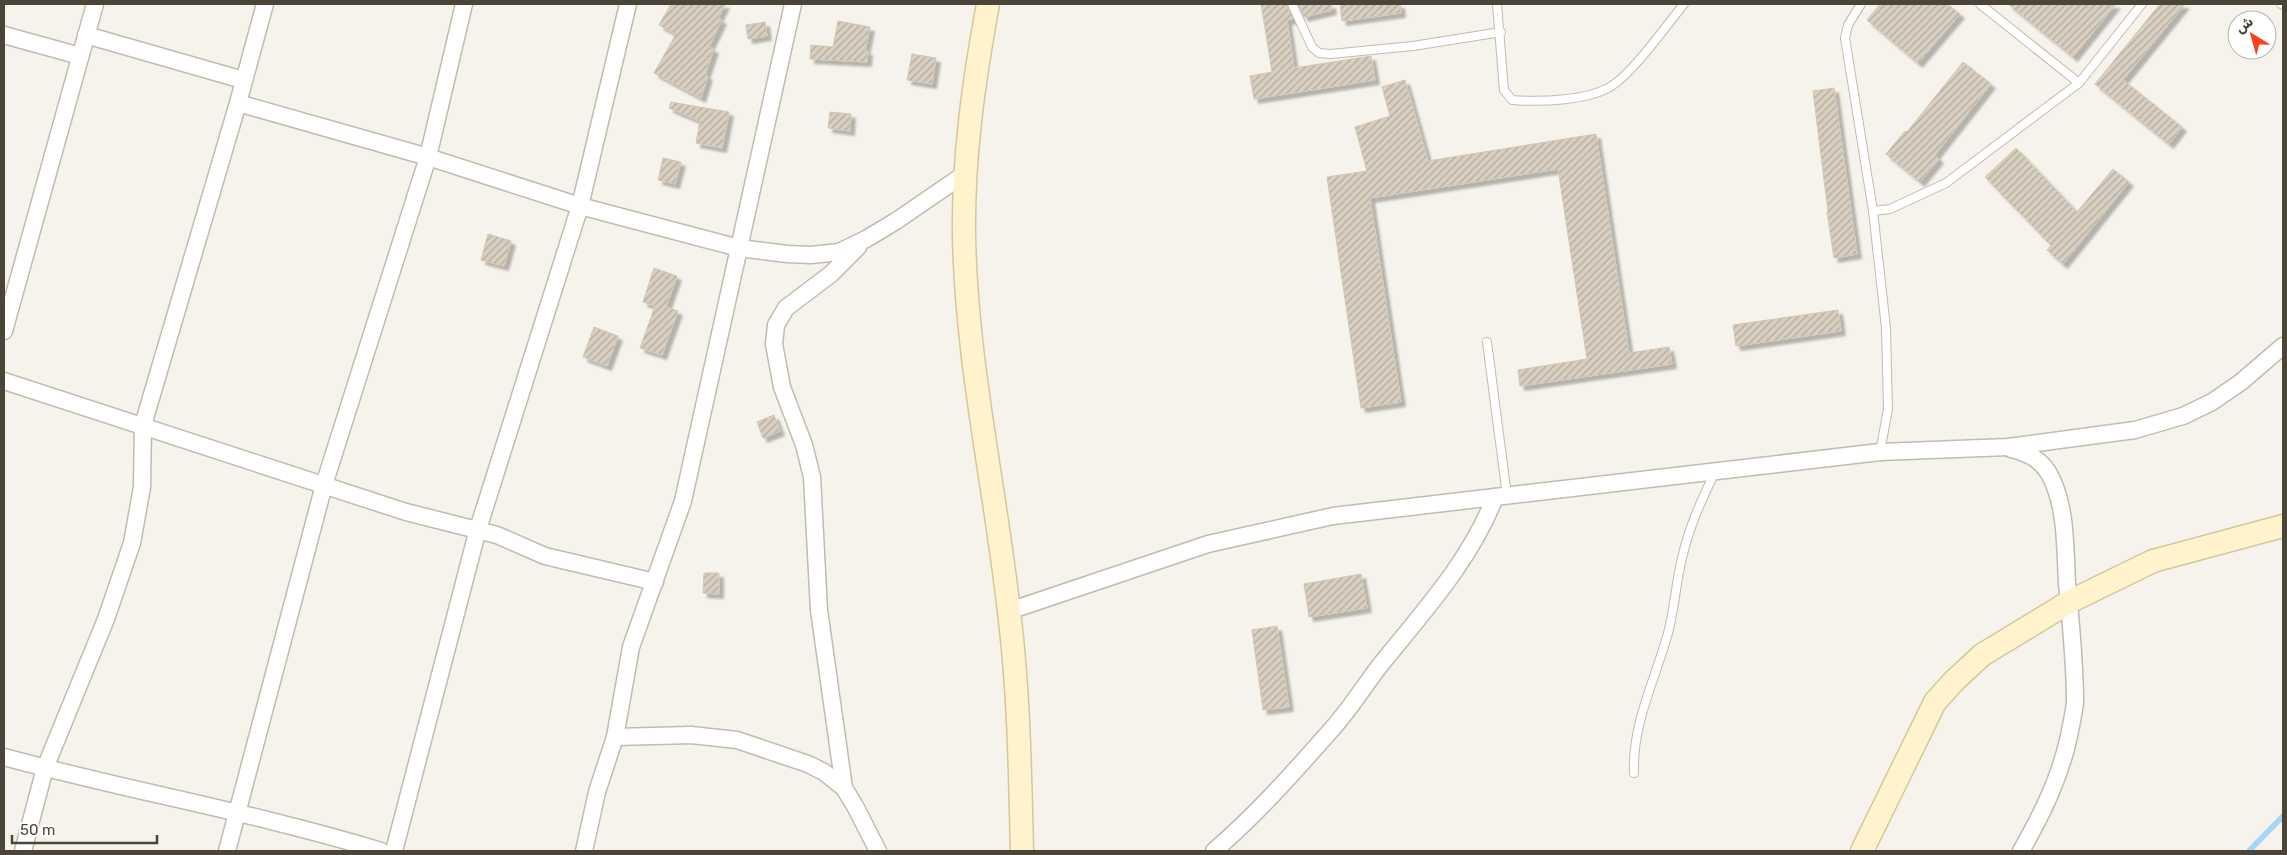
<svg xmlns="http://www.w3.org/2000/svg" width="2287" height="855" font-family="Rubik,'Noto Naskh Arabic',sans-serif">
  <defs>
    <pattern id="building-hatch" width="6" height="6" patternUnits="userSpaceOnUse" patternTransform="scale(1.25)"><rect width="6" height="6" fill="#d8cfc1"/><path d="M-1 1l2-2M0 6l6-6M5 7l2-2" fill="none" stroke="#b1aa9e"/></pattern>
    <filter id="shadow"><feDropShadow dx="4.5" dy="4.5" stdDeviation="1" flood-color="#0004"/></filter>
  </defs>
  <rect width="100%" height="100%" fill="#f6f3ec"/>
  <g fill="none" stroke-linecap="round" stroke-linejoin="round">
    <path stroke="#a9d4f2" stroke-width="5.5" d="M 2249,851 L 2283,816"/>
  </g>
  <g fill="url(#building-hatch)" stroke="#d3c7b4" filter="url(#shadow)">
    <path d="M 671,4 L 725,4 L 718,18 L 722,20 L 709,47 L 714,49 L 705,75 L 708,76 L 701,98 L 654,73 L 676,34 L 659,25 Z"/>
    <path d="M 1261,4 L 1286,4 L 1293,19 L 1287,20 L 1294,68 L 1371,56 L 1375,80 L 1254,99 L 1250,76 L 1272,72 Z"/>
    <path d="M 1298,4 L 1331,4 L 1332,10 L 1304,17 Z"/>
    <path d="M 1340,4 L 1400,4 L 1401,13 L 1342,21 Z"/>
    <path d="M 1880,4 L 1947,4 L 1960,14 L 1918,63 L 1867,20 Z"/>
    <path d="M 2008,4 L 2116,4 L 2073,57 Z"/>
    <path d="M 2160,4 L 2185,4 L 2123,80 L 2182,127 L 2169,144 L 2095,84 Z"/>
    <path d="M 838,21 L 870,27 L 865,51 L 868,51 L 867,62 L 810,59 L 811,45 L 833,47 Z"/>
    <path d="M 765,22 L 767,36 L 748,39 L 746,25 Z"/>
    <path d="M 912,54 L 936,58 L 932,84 L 907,80 Z"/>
    <path d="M 1963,62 L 1991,84 L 1935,155 L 1939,159 L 1920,182 L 1886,154 L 1905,131 L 1907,132 Z"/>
    <path d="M 1405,80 L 1428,161 L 1596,134 L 1629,353 L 1669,347 L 1672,364 L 1520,386 L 1518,370 L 1587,359 L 1558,169 L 1370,198 L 1401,402 L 1361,408 L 1327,177 L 1367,171 L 1355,127 L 1390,116 L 1382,87 Z"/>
    <path d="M 1834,88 L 1857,254 L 1834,258 L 1827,212 L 1828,212 L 1813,91 Z"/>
    <path d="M 671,102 L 729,112 L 722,148 L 696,143 L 700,121 L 669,108 Z"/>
    <path d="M 830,112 L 851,114 L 850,131 L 828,128 Z"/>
    <path d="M 2016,148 L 2077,212 L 2113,169 L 2129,182 L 2063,264 L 2047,250 L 2051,245 L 1985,177 Z"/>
    <path d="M 663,158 L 681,162 L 675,184 L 658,180 Z"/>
    <path d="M 488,234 L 511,241 L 504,266 L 481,260 Z"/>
    <path d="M 654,268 L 677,276 L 666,307 L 678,311 L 662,355 L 640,348 L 655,306 L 643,302 Z"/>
    <path d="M 1838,310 L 1841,331 L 1736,346 L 1733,325 Z"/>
    <path d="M 594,327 L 618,336 L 607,366 L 583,357 Z"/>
    <path d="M 774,415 L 780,431 L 763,438 L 757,422 Z"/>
    <path d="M 704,573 L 719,573 L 719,594 L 703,593 Z"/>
    <path d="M 1361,574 L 1367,608 L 1309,617 L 1304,584 Z"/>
    <path d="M 1277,626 L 1289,707 L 1263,710 L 1252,630 Z"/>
  </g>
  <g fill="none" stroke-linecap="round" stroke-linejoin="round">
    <g stroke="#c2bbae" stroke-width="10">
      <g id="service">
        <path d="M 1292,4 L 1312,47 L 1319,53 L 1331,54 L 1413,46 L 1501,32"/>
        <path d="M 1497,4 L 1504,90 L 1512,100 C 1540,102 1590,101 1613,85 C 1635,70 1666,26 1684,4"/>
        <path d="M 1861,4 L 1848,25 L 1845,38 L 1873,211 L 1886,328 L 1888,409 L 1880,452"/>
        <path d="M 1980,4 L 2079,83"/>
        <path d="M 2281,4 L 2283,5"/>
        <path d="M 1873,211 L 1890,209 L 1946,183 L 2079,83 L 2142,4"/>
        <path d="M 1487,342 L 1507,496"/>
        <path d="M 1634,773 C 1632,724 1655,680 1668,633 C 1675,607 1676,580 1683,554 C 1690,525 1702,499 1715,472"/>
      </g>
    </g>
    <g stroke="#c2bbae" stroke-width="19">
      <g id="minor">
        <path d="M 4,35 L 80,56"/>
        <path d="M 86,35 L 243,80"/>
        <path d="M 238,103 L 428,157 L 580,206 L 739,248 L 787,254 L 811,255 L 839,252 L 866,239 L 896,221 L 966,173"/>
        <path d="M 4,331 L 95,4"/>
        <path d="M 4,381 L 406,512 L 497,535 L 545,556 L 655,582"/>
        <path d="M 2011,449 C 2027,453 2039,458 2048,472 C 2067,504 2065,549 2067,584 C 2071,623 2075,663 2075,702 C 2074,713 2071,725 2069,736 C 2060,778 2042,814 2021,851"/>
        <path d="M 1009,611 L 1208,544 L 1333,516 L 1880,452 L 2008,447 L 2135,430 L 2183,416 L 2212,402 L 2241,382 L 2283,346"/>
        <path d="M 615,737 L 691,735 L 737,740 L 808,764 L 824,772 L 844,788 L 855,806 L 878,851"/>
        <path d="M 4,757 C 129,791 257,813 381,851"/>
        <path d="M 844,788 L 819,610 L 812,477 L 804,445 L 782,387 L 774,344 L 776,325 L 786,308 L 831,274 L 858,247"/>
        <path d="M 23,851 L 45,768 L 106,619 L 132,543 L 142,487 L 143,425 L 238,103 L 265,4"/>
        <path d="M 227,851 L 324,485 L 428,157 L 464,4"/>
        <path d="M 394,851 L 478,529 L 580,206 L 628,4"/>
        <path d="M 584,851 L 597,792 L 615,737 L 631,647 L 683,501 L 793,4"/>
        <path d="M 1214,851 C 1257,814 1295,771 1332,729 C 1349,710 1363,688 1378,668 C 1421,614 1470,562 1495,497"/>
      </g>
    </g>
    <g stroke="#d6c79b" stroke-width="25">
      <g id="secondary">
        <path d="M 988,4 C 974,80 963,156 964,234 C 966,362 995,485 1009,612 C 1019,691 1020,772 1022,851"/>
        <path d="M 1862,851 L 1935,702 L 1954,681 L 1982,655 L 2069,602 L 2153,561 L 2283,526"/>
      </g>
    </g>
    <use href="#service" stroke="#fff" stroke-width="8"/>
    <use href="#minor" stroke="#fff" stroke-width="16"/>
    <use href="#secondary" stroke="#fff3cd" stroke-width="22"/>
  </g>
  <rect width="2287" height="855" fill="none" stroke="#4b4439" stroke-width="10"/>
  <g transform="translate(2252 35) rotate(323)"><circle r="24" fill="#ffffff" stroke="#b7b4b0"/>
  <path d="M0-4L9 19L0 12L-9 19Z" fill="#fc3f1d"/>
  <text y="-8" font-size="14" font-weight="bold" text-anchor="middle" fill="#4b4439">ش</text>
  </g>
  <path d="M12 835v8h145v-8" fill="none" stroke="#4b4439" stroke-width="2.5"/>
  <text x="20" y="835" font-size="15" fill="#4b4439" stroke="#ffffff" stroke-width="4" paint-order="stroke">50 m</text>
</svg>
